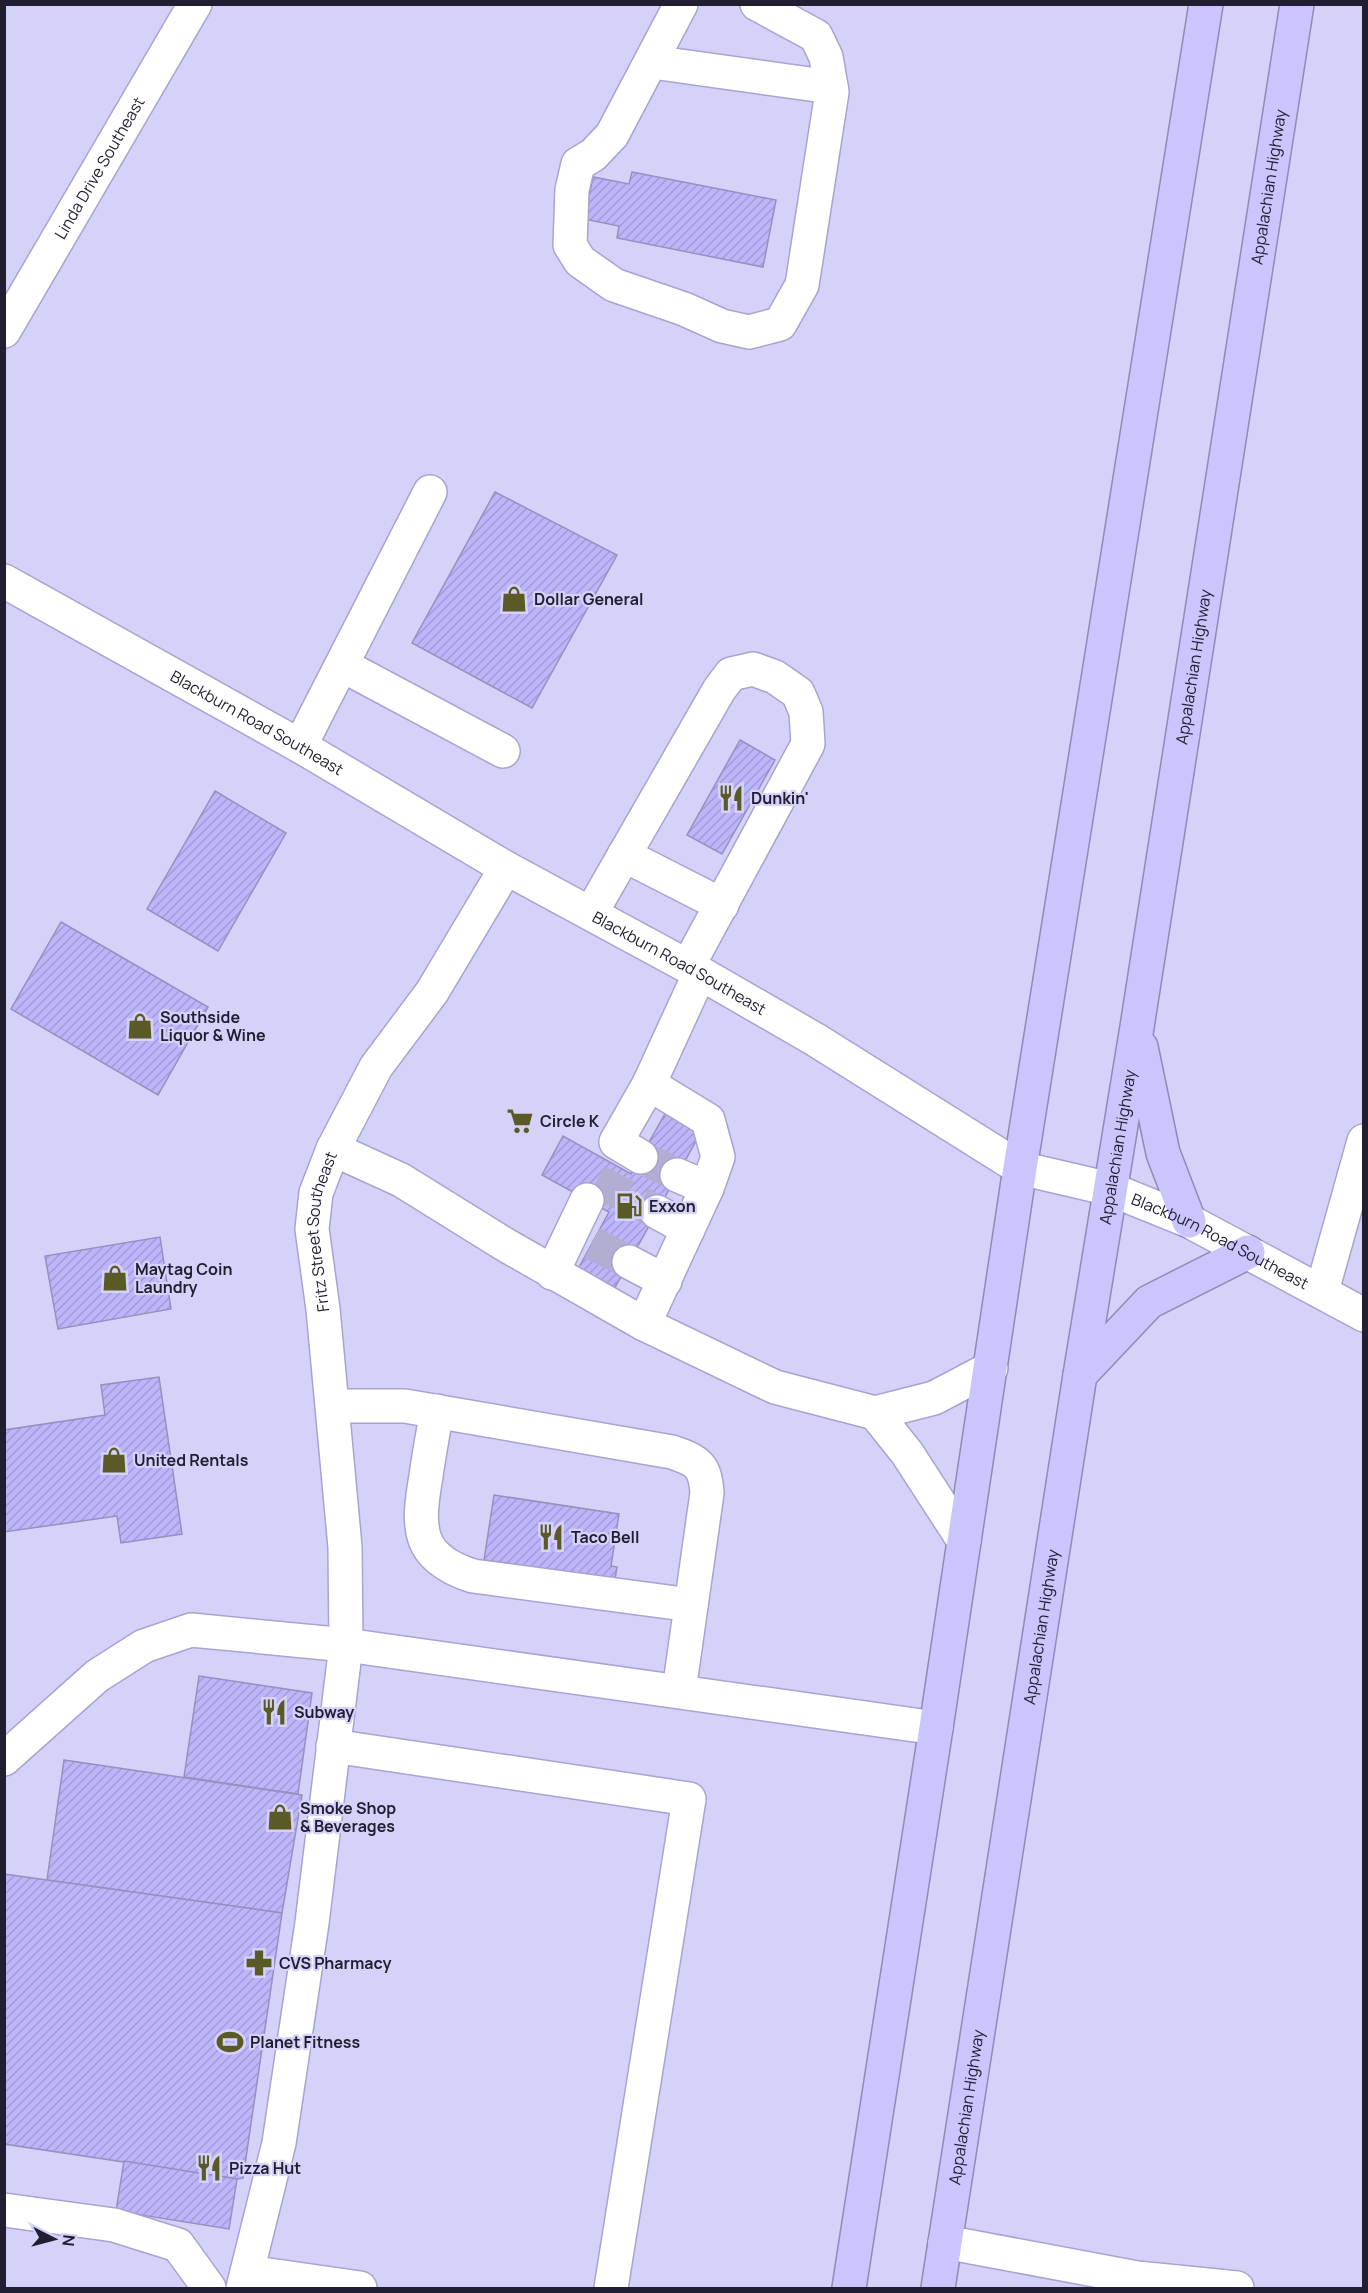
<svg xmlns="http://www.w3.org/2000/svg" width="1368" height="2293" font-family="Manrope,sans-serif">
  <defs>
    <pattern id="building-hatch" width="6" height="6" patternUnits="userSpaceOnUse" patternTransform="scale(1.5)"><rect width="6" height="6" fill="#bdb5fa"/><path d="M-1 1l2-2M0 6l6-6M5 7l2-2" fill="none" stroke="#a29bd7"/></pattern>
  </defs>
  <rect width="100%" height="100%" fill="#d5d2f9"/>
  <g fill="url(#building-hatch)" stroke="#9590be" stroke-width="1.5">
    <path d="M 632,172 L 776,200 L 763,267 L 617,238 L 619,226 L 584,219 L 593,177 L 629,184 Z"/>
    <path d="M 495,492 L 617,555 L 532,708 L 412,643 Z"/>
    <path d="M 740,740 L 775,760 L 722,854 L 687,835 Z"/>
    <path d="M 215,791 L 286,833 L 218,951 L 147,909 Z"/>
    <path d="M 61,922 L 208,1007 L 158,1095 L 11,1009 Z"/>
    <path d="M 666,1112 L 701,1132 L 613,1291 L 577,1271 L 609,1212 L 542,1175 L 563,1136 L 631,1174 Z"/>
    <path d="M 160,1237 L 171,1309 L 58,1329 L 45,1256 Z"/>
    <path d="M 159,1377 L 182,1534 L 121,1543 L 117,1516 L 4,1532 L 4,1430 L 105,1415 L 101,1385 Z"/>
    <path d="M 494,1495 L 619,1514 L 611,1566 L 617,1567 L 615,1579 L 484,1560 Z"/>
    <path d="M 199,1676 L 312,1693 L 298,1794 L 184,1777 Z"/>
    <path d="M 64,1760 L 302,1795 L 282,1913 L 47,1880 Z"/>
    <path d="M 4,1874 L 282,1913 L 243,2178 L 237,2179 L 4,2144 Z"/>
    <path d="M 124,2161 L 237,2179 L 229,2229 L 116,2211 Z"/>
  </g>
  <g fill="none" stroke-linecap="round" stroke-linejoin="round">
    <g stroke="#b1aed1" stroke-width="33" stroke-dasharray="33 16" stroke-linecap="butt">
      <path d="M 641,1157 L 677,1175"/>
      <path d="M 597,1181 L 657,1212"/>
      <path d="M 592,1243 L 629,1262"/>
    </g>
    <g stroke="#a8a3d2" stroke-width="36">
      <g id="minor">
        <path d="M 681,4 L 612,135 L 593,155 L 578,164 L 572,190 L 570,245 L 580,261 L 614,285 L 684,309 L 722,326 L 749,332 L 780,324 L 802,285 L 832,92 L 826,57 L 816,36 L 757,4"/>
        <path d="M 652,62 L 831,87"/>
        <path id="s1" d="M 4,331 L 195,4"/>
        <path id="s2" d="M 4,581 L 300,746 L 506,868 L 700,973 L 816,1040 L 1020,1168 L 1110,1189 L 1189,1221 L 1364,1315"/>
        <path d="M 342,665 L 503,751"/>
        <path d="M 300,746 L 430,492"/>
        <path d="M 624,855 L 722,905"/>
        <path d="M 591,913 L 719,690 L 731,674 L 753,669 L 775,677 L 798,693 L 806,712 L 808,744 L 688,966"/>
        <path d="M 333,1149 L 401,1180 L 504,1244 L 644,1324 L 775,1387 L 875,1413 L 934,1398 L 991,1368"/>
        <path d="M 641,1157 L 616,1142 L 649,1084"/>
        <path d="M 677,1175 L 707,1188"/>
        <path d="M 657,1212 L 688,1229"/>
        <path d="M 629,1262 L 665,1281"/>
        <path d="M 552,1273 L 587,1200"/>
        <path d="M 1322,1291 L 1364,1141"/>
        <path d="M 644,1324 L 707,1188 L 718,1157 L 708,1120 L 649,1084 L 700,973"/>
        <path d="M 333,1406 L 405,1406 L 672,1452 C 698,1461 705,1465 707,1493 L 679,1691"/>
        <path d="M 437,1411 C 433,1433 429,1454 426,1476 C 417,1528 416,1558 473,1576 L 691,1605"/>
        <path d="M 875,1413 L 907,1453 L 964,1541"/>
        <path d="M 333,1746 L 689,1799 L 611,2288"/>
        <path d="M 4,1759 L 97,1676 L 144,1646 L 191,1630 L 346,1645 L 936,1728"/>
        <path d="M 4,2210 L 114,2225 L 178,2245 L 209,2288"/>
        <path d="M 945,2242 L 1137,2278 L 1237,2288"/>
        <path d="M 247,2272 L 360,2288"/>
        <path id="s3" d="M 243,2288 L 279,2143 L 312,1923 L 346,1645 L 345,1547 L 323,1309 L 312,1229 L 316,1193 L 333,1149 L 376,1067 L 432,992 L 506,868"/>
      </g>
    </g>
    <g stroke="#8e8bb5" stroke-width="36">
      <g id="highway">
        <path d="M 1141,1047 L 1163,1153 L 1189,1221"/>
        <path d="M 1080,1375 L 1149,1302 L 1248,1252"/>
        <path d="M 849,2288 L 936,1728 L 1020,1168 L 1206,4"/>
        <path id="s4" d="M 938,2288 L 1080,1375 L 1137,1027 L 1297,4"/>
      </g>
    </g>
    <use href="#minor" stroke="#fff" stroke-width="33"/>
    <use href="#highway" stroke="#cac5fd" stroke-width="33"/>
  </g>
  <defs>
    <g id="shop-bare" transform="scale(2.07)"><path d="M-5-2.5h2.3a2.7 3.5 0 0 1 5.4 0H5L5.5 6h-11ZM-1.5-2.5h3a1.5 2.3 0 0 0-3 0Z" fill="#5a5a27" stroke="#d5d2f9" stroke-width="2.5" paint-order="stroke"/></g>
    <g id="restaurant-bare" transform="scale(2.07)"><path d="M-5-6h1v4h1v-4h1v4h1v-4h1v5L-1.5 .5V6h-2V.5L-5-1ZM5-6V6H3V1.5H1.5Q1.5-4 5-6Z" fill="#5a5a27" stroke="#d5d2f9" stroke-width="2.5" paint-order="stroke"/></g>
    <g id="supermarket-bare" transform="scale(2.07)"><path d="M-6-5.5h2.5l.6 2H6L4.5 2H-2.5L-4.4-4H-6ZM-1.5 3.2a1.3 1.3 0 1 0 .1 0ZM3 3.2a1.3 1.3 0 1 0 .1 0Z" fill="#5a5a27" stroke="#d5d2f9" stroke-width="2.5" paint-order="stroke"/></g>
    <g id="fuel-bare" transform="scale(2.07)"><path d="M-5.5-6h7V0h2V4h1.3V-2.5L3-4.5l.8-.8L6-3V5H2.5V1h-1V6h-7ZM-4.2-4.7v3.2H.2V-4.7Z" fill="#5a5a27" stroke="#d5d2f9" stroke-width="2.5" paint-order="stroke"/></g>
    <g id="pharmacy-bare" transform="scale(2.07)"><path d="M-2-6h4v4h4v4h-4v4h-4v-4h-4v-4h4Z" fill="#5a5a27" stroke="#d5d2f9" stroke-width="2.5" paint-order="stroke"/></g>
    <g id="stadium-bare" transform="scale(2.07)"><path d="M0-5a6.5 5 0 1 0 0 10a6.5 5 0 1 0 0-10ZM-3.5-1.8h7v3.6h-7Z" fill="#5a5a27" stroke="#d5d2f9" stroke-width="2.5" paint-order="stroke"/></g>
  </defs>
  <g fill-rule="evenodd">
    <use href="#shop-bare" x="514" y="599"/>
    <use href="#restaurant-bare" x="731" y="798"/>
    <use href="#shop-bare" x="140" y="1026"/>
    <use href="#supermarket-bare" x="520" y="1121"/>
    <use href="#fuel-bare" x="629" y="1206"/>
    <use href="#shop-bare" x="115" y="1278"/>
    <use href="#shop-bare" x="114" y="1460"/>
    <use href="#restaurant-bare" x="551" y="1537"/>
    <use href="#restaurant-bare" x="274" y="1712"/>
    <use href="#shop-bare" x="280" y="1817"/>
    <use href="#pharmacy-bare" x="259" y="1963"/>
    <use href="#stadium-bare" x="230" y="2042"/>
    <use href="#restaurant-bare" x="209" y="2168"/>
  </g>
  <g text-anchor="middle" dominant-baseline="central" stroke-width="4.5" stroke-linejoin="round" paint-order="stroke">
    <g font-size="16" fill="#201e30" stroke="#d5d2f9">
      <text stroke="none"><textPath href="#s1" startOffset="189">Linda Drive Southeast</textPath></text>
      <text stroke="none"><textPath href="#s4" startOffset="2127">Appalachian Highway</textPath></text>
      <text stroke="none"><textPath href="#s4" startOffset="1641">Appalachian Highway</textPath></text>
      <text stroke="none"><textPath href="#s2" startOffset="290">Blackburn Road Southeast</textPath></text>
      <text stroke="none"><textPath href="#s2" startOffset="776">Blackburn Road Southeast</textPath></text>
      <text stroke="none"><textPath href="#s4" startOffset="1155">Appalachian Highway</textPath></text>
      <text stroke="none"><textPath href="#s3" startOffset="1068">Fritz Street Southeast</textPath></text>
      <text stroke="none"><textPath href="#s2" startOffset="1388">Blackburn Road Southeast</textPath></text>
      <text stroke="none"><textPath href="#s4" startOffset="669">Appalachian Highway</textPath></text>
      <text stroke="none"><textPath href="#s4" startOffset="183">Appalachian Highway</textPath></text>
    </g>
    <g font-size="16" font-weight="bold" fill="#201e30" stroke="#d5d2f9" text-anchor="start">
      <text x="534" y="599">Dollar General</text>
      <text x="751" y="798">Dunkin'</text>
      <text x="160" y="1017">Southside<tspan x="160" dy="18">Liquor &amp; Wine</tspan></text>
      <text x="540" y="1121">Circle K</text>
      <text x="649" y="1206">Exxon</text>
      <text x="135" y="1269">Maytag Coin<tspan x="135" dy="18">Laundry</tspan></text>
      <text x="134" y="1460">United Rentals</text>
      <text x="571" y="1537">Taco Bell</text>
      <text x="294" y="1712">Subway</text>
      <text x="300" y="1808">Smoke Shop<tspan x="300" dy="18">&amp; Beverages</tspan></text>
      <text x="279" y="1963">CVS Pharmacy</text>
      <text x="250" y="2042">Planet Fitness</text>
      <text x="229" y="2168">Pizza Hut</text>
    </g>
  </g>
  <rect width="1368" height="2293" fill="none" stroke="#201e30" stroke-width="12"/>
  <g transform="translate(54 2239) rotate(96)" stroke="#d5d2f9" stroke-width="4.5" paint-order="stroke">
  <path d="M0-4.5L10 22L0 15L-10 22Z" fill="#201e30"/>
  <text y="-9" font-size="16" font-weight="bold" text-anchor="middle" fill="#201e30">N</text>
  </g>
</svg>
